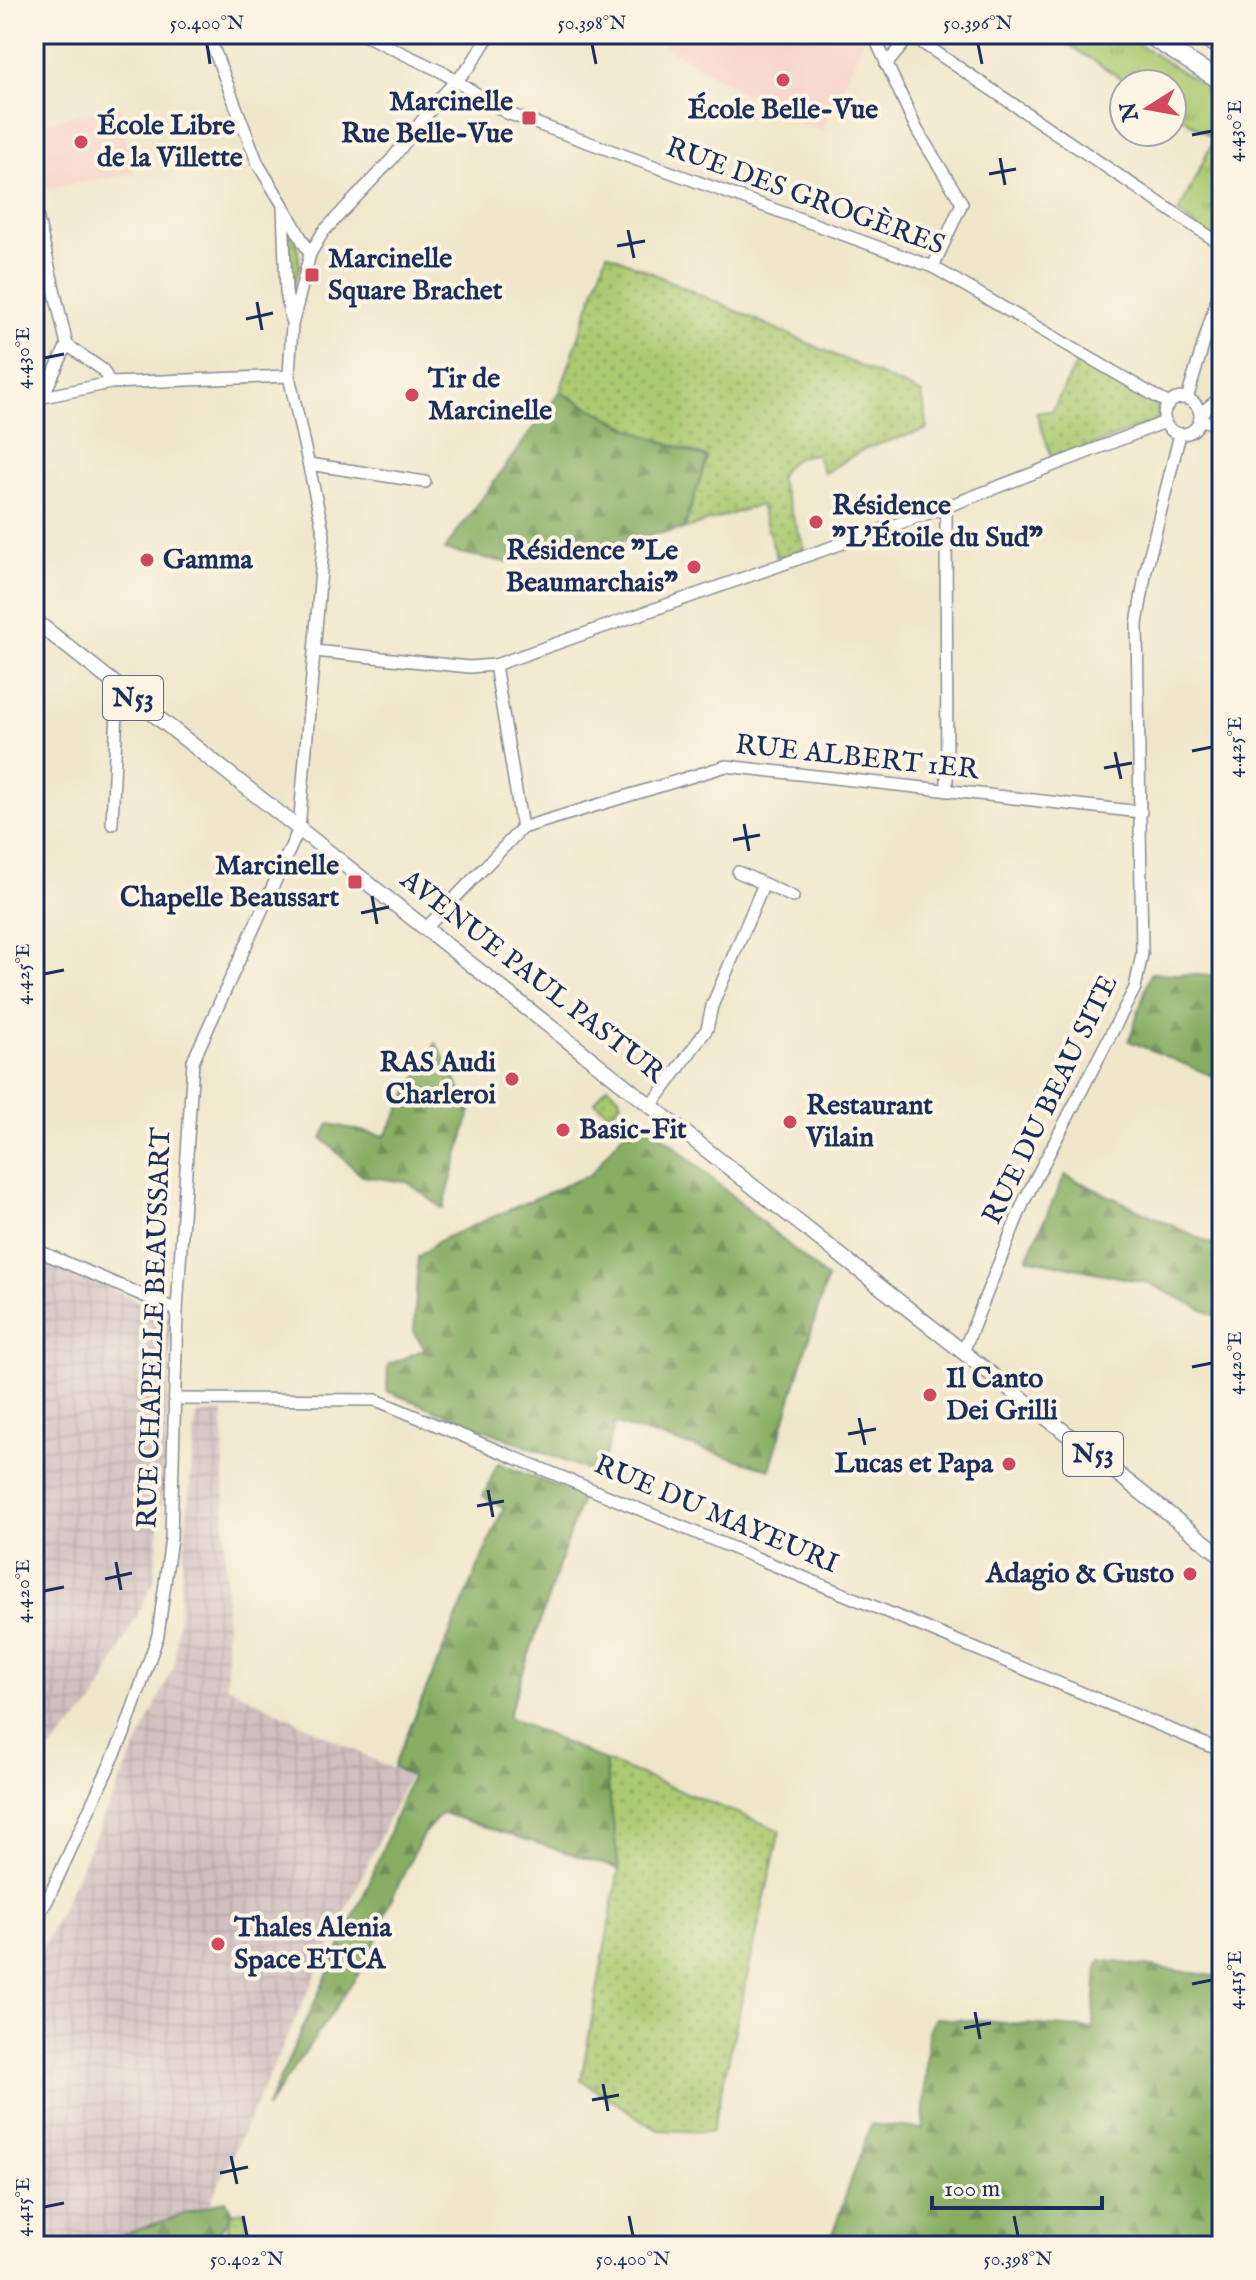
<svg xmlns="http://www.w3.org/2000/svg" width="1256" height="2280" font-family="'IM FELL English',serif">
  <defs>
    <pattern id="industrial-grid" width="8" height="8" patternUnits="userSpaceOnUse" patternTransform="scale(2)"><rect width="8" height="8" fill="#d2bfc0"/><path d="M0 4h8M4 0v8" fill="none" stroke="#b4a4a7"/></pattern>
    <pattern id="grass-dots" width="8" height="8" patternUnits="userSpaceOnUse" patternTransform="scale(2)"><rect width="8" height="8" fill="#abca71"/><path d="M2 2h.1M6 6h.1" fill="none" stroke="#8aa460" stroke-width="1.8" stroke-linecap="round"/></pattern>
    <pattern id="forest-firs" width="22" height="20" patternUnits="userSpaceOnUse" patternTransform="scale(2)"><rect width="22" height="20" fill="#88ae63"/><path d="M5 1l3.5 6h-7zM16 11l3.5 6h-7z" fill="#6e8e55"/></pattern>
    <pattern id="park-tufts" width="24" height="20" patternUnits="userSpaceOnUse" patternTransform="scale(2)"><rect width="24" height="20" fill="#abca71"/><path d="M3 7l-1-3M5 7V3M7 7l1-3M15 17l-1-3M17 17v-4M19 17l1-3" fill="none" stroke="#8aa460"/></pattern>
  </defs>
  <rect width="100%" height="100%" fill="#fcf5e5"/>
  <filter id="ink" filterUnits="userSpaceOnUse"><feTurbulence type="fractalNoise" baseFrequency=".0125" numOctaves="2"/><feDisplacementMap in="SourceGraphic" scale="16" xChannelSelector="R" yChannelSelector="G"/><feConvolveMatrix kernelMatrix="1 2 1 2 8 2 1 2 1" color-interpolation-filters="sRGB"/></filter>
  <filter id="wash" filterUnits="userSpaceOnUse"><feTurbulence type="fractalNoise" baseFrequency=".006" numOctaves="4" result="noise"/><feDisplacementMap in="SourceGraphic" scale="32" xChannelSelector="R" yChannelSelector="G"/><feGaussianBlur stdDeviation="1.8" result="paint"/><feColorMatrix in="noise" values="0 0 0 0 0 0 0 0 0 0 0 0 0 0 0 0 0 1.4 0 .05"/><feComposite in="paint" operator="in"/></filter>
  <g filter="url(#wash)">
    <rect width="100%" height="100%" fill="#f0e7cb"/>
    <g fill="#f7d1c7">
      <path d="M 644,34 L 864,34 L 865,36 L 822,131 L 792,121 Z"/>
      <path d="M 119,105 L 134,173 L 41,190 L 34,159 L 34,125 Z"/>
    </g>
    <g fill="url(#industrial-grid)">
      <path d="M 34,1254 L 171,1316 L 165,1462 L 154,1581 L 93,1704 L 34,1767 Z"/>
      <path d="M 223,1412 L 227,1686 L 408,1777 L 190,2246 L 34,2246 L 34,1955 L 44,1946 L 174,1666 L 196,1415 Z"/>
    </g>
    <g fill="url(#grass-dots)" stroke="#637c68" stroke-width="2">
      <path d="M 295,234 L 300,265 L 291,294 L 288,236 Z"/>
      <path d="M 607,253 L 922,394 L 928,429 L 866,448 L 824,473 L 816,454 C 797,455 786,462 779,479 L 805,549 L 777,558 L 760,505 L 684,529 L 707,457 L 637,432 L 560,392 Z"/>
      <path d="M 1079,359 L 1157,404 L 1158,420 L 1053,461 L 1036,412 L 1052,411 Z"/>
      <path d="M 607,1086 L 619,1096 L 621,1101 L 607,1121 L 603,1119 L 608,1112 L 595,1102 Z"/>
      <path d="M 605,1761 L 780,1830 L 712,2132 L 658,2130 L 581,2080 L 619,1869 Z"/>
      <path d="M 245,2211 L 252,2246 L 221,2246 L 232,2213 Z"/>
    </g>
    <g fill="url(#forest-firs)" stroke="#526e60" stroke-width="2">
      <path d="M 560,392 L 637,432 L 707,458 L 684,529 L 505,562 L 444,550 Z"/>
      <path d="M 1151,973 L 1222,976 L 1222,1080 L 1129,1041 Z"/>
      <path d="M 436,1043 L 471,1110 L 443,1209 L 408,1182 L 362,1176 L 322,1138 L 329,1124 L 385,1136 Z"/>
      <path d="M 638,1115 L 827,1278 L 770,1469 L 615,1424 L 599,1475 L 387,1391 L 388,1365 L 425,1349 L 414,1333 L 418,1257 L 440,1240 L 591,1174 Z"/>
      <path d="M 1065,1175 L 1222,1249 L 1222,1319 L 1148,1283 L 1027,1258 Z"/>
      <path d="M 498,1463 L 582,1497 L 508,1717 L 605,1761 L 619,1869 L 442,1813 L 423,1834 L 389,1904 L 370,1957 L 266,2109 L 369,1883 L 411,1777 L 393,1767 L 504,1507 L 483,1496 Z"/>
      <path d="M 1101,1960 L 1222,1977 L 1222,2246 L 828,2246 L 871,2124 L 923,2129 L 928,2031 L 935,2018 L 1093,2029 L 1097,1968 Z"/>
      <path d="M 226,2200 L 232,2213 L 211,2246 L 90,2246 Z"/>
    </g>
    <path fill="url(#park-tufts)" stroke="#637c68" stroke-width="2" d="M 1052,34 L 1122,34 L 1222,97 L 1222,245 L 1178,214 L 1214,139 L 1172,111 L 1172,84 L 1130,84 Z"/>
  </g>
  <g filter="url(#ink)">
    <g fill="none" stroke-linecap="round" stroke-linejoin="round">
      <g stroke="#868b94" stroke-width="14">
        <g id="minor">
          <path d="M 208,34 L 258,164 L 283,205 L 286,292 L 291,320"/>
          <path d="M 362,34 L 442,72 L 507,113 L 933,267 L 1169,404"/>
          <path d="M 873,34 L 917,130 L 962,203 L 933,267"/>
          <path d="M 909,34 L 1222,245"/>
          <path d="M 886,65 L 911,35"/>
          <path d="M 34,202 L 67,345"/>
          <path d="M 285,209 L 310,254"/>
          <path d="M 110,383 L 289,376"/>
          <circle cx="1182" cy="416" r="18"/>
          <path d="M 34,399 L 110,383 L 103,370 L 67,345 L 43,396"/>
          <path d="M 1187,399 L 1222,282"/>
          <path d="M 1200,414 L 1222,396"/>
          <path d="M 1200,419 L 1222,427"/>
          <path d="M 309,464 L 425,482"/>
          <path d="M 946,507 L 947,791"/>
          <path d="M 315,651 L 469,667 L 495,665 L 946,507 L 1165,422"/>
          <path d="M 495,665 L 522,828"/>
          <path d="M 112,824 L 118,686"/>
          <path d="M 738,872 L 793,897"/>
          <path d="M 427,927 L 522,828 L 726,766 L 1141,812"/>
          <path d="M 652,1105 L 707,1029 L 712,1006 L 763,886"/>
          <path d="M 34,1249 L 177,1310"/>
          <path d="M 963,1352 L 1024,1201 L 1135,988 L 1142,954 L 1137,624 L 1146,570 L 1180,434"/>
          <path d="M 176,1399 L 376,1400 L 1222,1751"/>
          <path d="M 34,1921 L 47,1901 L 124,1734 L 158,1635 L 171,1538 L 177,1310 L 193,1061 L 299,829 L 324,535 L 289,376 L 292,325 L 310,254 L 323,232 L 392,159 L 439,99 L 470,66 L 490,34"/>
        </g>
      </g>
      <g stroke="#868b94" stroke-width="17">
        <path id="major" d="M 34,620 L 1222,1556"/>
      </g>
      <g stroke="#868b94" stroke-width="19">
        <g id="highway">
          <path d="M 1146,34 L 1222,82"/>
          <path d="M 1199,34 L 1222,49"/>
        </g>
      </g>
      <use href="#minor" stroke="#fff" stroke-width="11"/>
      <use href="#major" stroke="#fff" stroke-width="14"/>
      <use href="#highway" stroke="#fff" stroke-width="16"/>
    </g>
  </g>
  <path fill="none" stroke="#1b2f5e" stroke-width="3" d="M 207,44 L 210,64M 592,44 L 596,64M 978,44 L 982,64M 1192,135 L 1212,131M 1000,158 L 1005,185M 989,174 L 1016,169M 628,230 L 634,258M 617,246 L 645,241M 257,302 L 262,330M 246,319 L 273,313M 44,358 L 64,354M 1192,751 L 1212,747M 1115,752 L 1121,779M 1104,768 L 1132,763M 744,824 L 749,851M 733,840 L 760,835M 372,896 L 377,924M 361,913 L 389,907M 44,974 L 64,970M 1192,1367 L 1212,1363M 859,1418 L 865,1445M 848,1434 L 876,1429M 488,1490 L 493,1517M 477,1506 L 504,1501M 116,1562 L 121,1590M 105,1579 L 132,1573M 44,1591 L 64,1587M 1192,1984 L 1212,1980M 975,2012 L 980,2039M 964,2028 L 991,2023M 603,2084 L 608,2111M 592,2100 L 619,2095M 231,2156 L 237,2184M 220,2173 L 248,2167M 44,2207 L 64,2203M 243,2216 L 247,2236M 629,2216 L 633,2236M 1014,2216 L 1018,2236"/>
  <g fill="#d1495b" stroke="#fcf5e5" stroke-width="3">
    <circle cx="783" cy="80" r="8"/>
    <rect x="521" y="110" width="16" height="16" rx="4"/>
    <circle cx="81" cy="142" r="8"/>
    <rect x="304" y="267" width="16" height="16" rx="4"/>
    <circle cx="412" cy="395" r="8"/>
    <circle cx="816" cy="522" r="8"/>
    <circle cx="147" cy="560" r="8"/>
    <circle cx="694" cy="567" r="8"/>
    <rect x="347" y="874" width="16" height="16" rx="4"/>
    <circle cx="512" cy="1079" r="8"/>
    <circle cx="790" cy="1122" r="8"/>
    <circle cx="563" cy="1130" r="8"/>
    <circle cx="930" cy="1395" r="8"/>
    <circle cx="1009" cy="1464" r="8"/>
    <circle cx="1190" cy="1574" r="8"/>
    <circle cx="218" cy="1944" r="8"/>
  </g>
  <g text-anchor="middle" dominant-baseline="central" stroke-width="8" stroke-linejoin="round" paint-order="stroke">
    <g fill="#fcf5e5" stroke="#5e6a86" stroke-width="2">
      <rect x="103" y="676" width="60" height="44" rx="6"/>
      <rect x="1063" y="1432" width="60" height="44" rx="6"/>
    </g>
    <g font-size="26" font-weight="bold" fill="#1b2f5e">
      <text x="133" y="698">N53</text>
      <text x="1093" y="1454">N53</text>
    </g>
    <g font-size="28" font-weight="bold" fill="#1b2f5e" stroke="#fcf5e5" text-anchor="start">
      <text x="513" y="102" text-anchor="end">Marcinelle<tspan x="513" dy="32">Rue Belle-Vue</tspan></text>
      <text x="783" y="110" text-anchor="middle">École Belle-Vue</text>
      <text x="97" y="126">École Libre<tspan x="97" dy="32">de la Villette</tspan></text>
      <text x="328" y="259">Marcinelle<tspan x="328" dy="32">Square Brachet</tspan></text>
      <text x="428" y="379">Tir de<tspan x="428" dy="32">Marcinelle</tspan></text>
      <text x="832" y="506">Résidence<tspan x="832" dy="32">"L'Étoile du Sud"</tspan></text>
      <text x="678" y="551" text-anchor="end">Résidence "Le<tspan x="678" dy="32">Beaumarchais"</tspan></text>
      <text x="163" y="560">Gamma</text>
      <text x="339" y="866" text-anchor="end">Marcinelle<tspan x="339" dy="32">Chapelle Beaussart</tspan></text>
      <text x="496" y="1063" text-anchor="end">RAS Audi<tspan x="496" dy="32">Charleroi</tspan></text>
      <text x="806" y="1106">Restaurant<tspan x="806" dy="32">Vilain</tspan></text>
      <text x="579" y="1130">Basic-Fit</text>
      <text x="946" y="1379">Il Canto<tspan x="946" dy="32">Dei Grilli</tspan></text>
      <text x="993" y="1464" text-anchor="end">Lucas et Papa</text>
      <text x="1174" y="1574" text-anchor="end">Adagio &amp; Gusto</text>
      <text x="234" y="1928">Thales Alenia<tspan x="234" dy="32">Space ETCA</tspan></text>
    </g>
    <g font-size="28" fill="#1b2f5e" stroke="#fcf5e5">
      <text transform="translate(805 197) rotate(20)">RUE DES GROGÈRES</text>
      <text transform="translate(857 758) rotate(6)">RUE ALBERT 1ER</text>
      <text transform="translate(532 977) rotate(38)">AVENUE PAUL PASTUR</text>
      <text transform="translate(1051 1100) rotate(-64)">RUE DU BEAU SITE</text>
      <text transform="translate(155 1328) rotate(-88)">RUE CHAPELLE BEAUSSART</text>
      <text transform="translate(716 1515) rotate(23)">RUE DU MAYEURI</text>
    </g>
  </g>
  <rect width="1256" height="2280" fill="none" stroke="#fcf5e5" stroke-width="88"/>
  <g transform="translate(1148 108) rotate(259)"><circle r="38" fill="#fcf5e5" stroke="#a2a6af" stroke-width="2"/>
  <path d="M0-6L14 30L0 20L-14 30Z" fill="#d1495b"/>
  <text y="-12" font-size="22" font-weight="bold" text-anchor="middle" fill="#1b2f5e">N</text>
  </g>
  <path d="M932 2196v12h170v-12" fill="none" stroke="#1b2f5e" stroke-width="4"/>
  <text x="944" y="2196" font-size="24" fill="#1b2f5e" stroke="#fcf5e5" stroke-width="6" paint-order="stroke">100 m</text>
  <rect x="44" y="44" width="1168" height="2192" fill="none" stroke="#1b2f5e" stroke-width="3"/>
  <g font-size="20" text-anchor="middle" fill="#1b2f5e">
    <text x="207" y="29">50.400°N</text>
    <text x="592" y="29">50.398°N</text>
    <text x="978" y="29">50.396°N</text>
    <text transform="translate(1234 131) rotate(-90)" y="7">4.430°E</text>
    <text transform="translate(22 358) rotate(-90)" y="7">4.430°E</text>
    <text transform="translate(1234 747) rotate(-90)" y="7">4.425°E</text>
    <text transform="translate(22 974) rotate(-90)" y="7">4.425°E</text>
    <text transform="translate(1234 1363) rotate(-90)" y="7">4.420°E</text>
    <text transform="translate(22 1591) rotate(-90)" y="7">4.420°E</text>
    <text transform="translate(1234 1980) rotate(-90)" y="7">4.415°E</text>
    <text transform="translate(22 2207) rotate(-90)" y="7">4.415°E</text>
    <text x="247" y="2265">50.402°N</text>
    <text x="633" y="2265">50.400°N</text>
    <text x="1018" y="2265">50.398°N</text>
  </g>
</svg>
